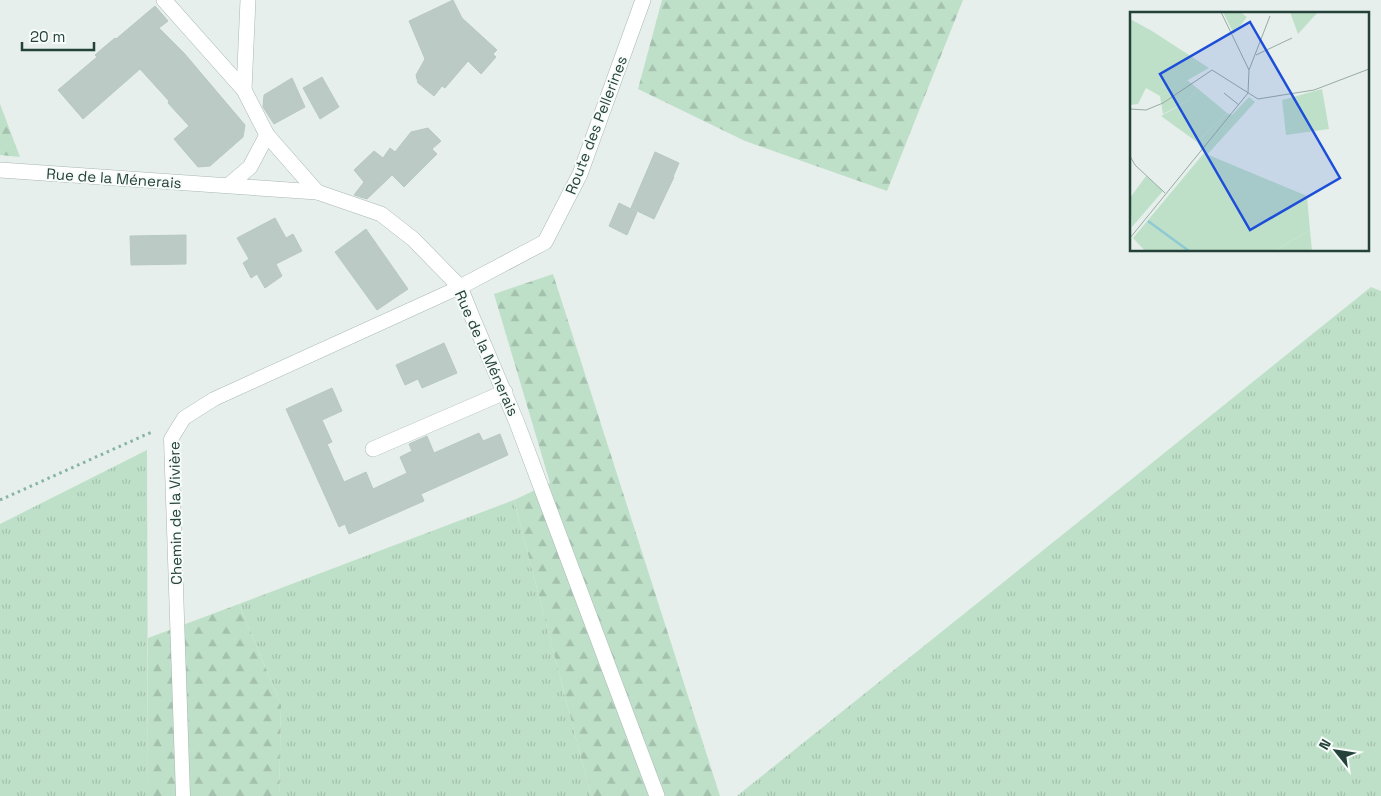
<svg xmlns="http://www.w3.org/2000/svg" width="1381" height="796" font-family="'Space Grotesk',sans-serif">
  <defs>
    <pattern id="grass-tufts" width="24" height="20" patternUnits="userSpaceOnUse" patternTransform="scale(1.25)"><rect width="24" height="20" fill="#bfe0c8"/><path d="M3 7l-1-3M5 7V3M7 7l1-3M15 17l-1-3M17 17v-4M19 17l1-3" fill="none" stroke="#a4c1ad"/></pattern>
    <pattern id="forest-firs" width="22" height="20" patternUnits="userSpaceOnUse" patternTransform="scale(1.25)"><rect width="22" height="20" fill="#bfe0c8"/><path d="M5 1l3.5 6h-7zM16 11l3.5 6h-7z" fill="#a4c1ad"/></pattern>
  </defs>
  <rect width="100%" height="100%" fill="#e6efeb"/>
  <g fill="url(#grass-tufts)">
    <path d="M 1371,287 L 1381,291 L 1381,796 L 737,796 Z"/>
    <path d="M 147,450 L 148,796 L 0,796 L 0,524 Z"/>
    <path d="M 514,500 L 591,796 L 279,796 L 281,705 L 239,604 Z"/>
  </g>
  <g fill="url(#forest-firs)">
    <path d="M 662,0 L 963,0 L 887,191 L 745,141 L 638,89 Z"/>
    <path d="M 0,104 L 20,157 L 0,155 Z"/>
    <path d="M 553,274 L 720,796 L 591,796 L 514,500 L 550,483 L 494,294 Z"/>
    <path d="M 239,604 L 281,705 L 279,796 L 148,796 L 148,638 Z"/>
  </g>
  <g fill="#bbcac4" stroke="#b8c9c2">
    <path d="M 453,0 L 462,18 L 497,50 L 493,54 L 496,57 L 481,74 L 468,61 L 445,88 L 442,86 L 434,96 L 418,83 L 416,75 L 425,59 L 409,21 Z"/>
    <path d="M 155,6 L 168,21 L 159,28 L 184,53 L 245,125 L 243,137 L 210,166 L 198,167 L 174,139 L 189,126 L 168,103 L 169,101 L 140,69 L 83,119 L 58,90 L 97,57 L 95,55 L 103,48 L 115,38 L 116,39 Z"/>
    <path d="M 322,77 L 339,107 L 320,119 L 303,88 Z"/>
    <path d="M 292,78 L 305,107 L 274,124 L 263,107 L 264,95 Z"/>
    <path d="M 428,128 L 441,141 L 432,149 L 437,154 L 404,187 L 392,175 L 367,199 L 354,195 L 364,182 L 354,170 L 374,151 L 383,158 L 390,148 L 395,152 L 411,132 Z"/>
    <path d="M 655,152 L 679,163 L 673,177 L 674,177 L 654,219 L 631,208 Z"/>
    <path d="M 619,203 L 637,212 L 627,235 L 609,226 Z"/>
    <path d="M 275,218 L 286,238 L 293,234 L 302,251 L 276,264 L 282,276 L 265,288 L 257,274 L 251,278 L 243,263 L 249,259 L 237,238 Z"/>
    <path d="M 366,229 L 408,289 L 377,310 L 335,252 Z"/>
    <path d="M 186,235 L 186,264 L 131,265 L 130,236 Z"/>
    <path d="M 444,343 L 457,373 L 422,388 L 418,379 L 405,385 L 396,365 Z"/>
    <path d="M 332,388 L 342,411 L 322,420 L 332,442 L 327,444 L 344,482 L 366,472 L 373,489 L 407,473 L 400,457 L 412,451 L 409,444 L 427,436 L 434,453 L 479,433 L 483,441 L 500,434 L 508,455 L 421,494 L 424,501 L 349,534 L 345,524 L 339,527 L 286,409 Z"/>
  </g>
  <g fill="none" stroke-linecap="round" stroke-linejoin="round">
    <g stroke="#a8b8b2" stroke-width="15">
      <path id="service" d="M 183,796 L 171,439 L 184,418 L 214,399 L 460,287"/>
    </g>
    <g stroke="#a8b8b2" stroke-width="16">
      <g id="minor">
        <path d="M 164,0 L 244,90 L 267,135 L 317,192"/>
        <path d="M 244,90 L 248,0"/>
        <path d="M 0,170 L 317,192 L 381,214 L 413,239 L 460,287 L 473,319 L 517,423 L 657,796"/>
        <path d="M 229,185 L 250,167 L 267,135"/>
        <path d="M 460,287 L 545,242 L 580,174 L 643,0"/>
        <path d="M 373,449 L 505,392"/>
      </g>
    </g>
    <path stroke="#86b3a5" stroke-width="3" stroke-dasharray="2.5 4" stroke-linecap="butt" d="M 0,500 L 154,431"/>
    <use href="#service" stroke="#fff" stroke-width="14"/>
    <use href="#minor" stroke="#fff" stroke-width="15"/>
  </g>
  <g text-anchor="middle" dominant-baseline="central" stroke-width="4" stroke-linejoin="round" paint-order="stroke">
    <g font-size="15" fill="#24423a" stroke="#f7fbf9">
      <text transform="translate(596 125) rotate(-69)">Route des Pellerines</text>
      <text transform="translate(114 178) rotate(4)">Rue de la Ménerais</text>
      <text transform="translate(487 353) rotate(66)">Rue de la Ménerais</text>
      <text transform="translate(175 513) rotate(-91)">Chemin de la Vivière</text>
    </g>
  </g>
  <g transform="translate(1130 12)">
    <rect width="239" height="239" fill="#e6efeb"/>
    <path d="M 0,7 L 22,19 L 79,56 L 30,84 L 16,76 L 8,92 L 0,93 ZM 67,76 L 97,101 L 67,130 L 31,104 L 59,88 ZM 74,141 L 177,184 L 180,218 L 144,239 L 15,239 L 3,226 ZM 16,164 L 33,179 L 2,215 L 0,186 Z" fill="#bfe0c8"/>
    <path d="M 93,0 L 110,0 L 117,5 L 104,22 ZM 160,0 L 188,0 L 168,22 ZM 57,68 L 67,76 L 59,88 L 33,102 L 30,84 ZM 192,77 L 199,117 L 156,123 L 152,88 ZM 119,85 L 125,90 L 76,144 L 67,130 L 97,101 L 102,103 ZM 180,218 L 182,239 L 144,239 Z" fill="#bfe0c8"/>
    <path fill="none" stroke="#8ec9d4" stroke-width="2.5" d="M 18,209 L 59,239"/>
    <path fill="none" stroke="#98aaa4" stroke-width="1" d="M 126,43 L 162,26M 119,58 L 140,4M 94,81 L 109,93M 0,97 L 16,98 L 33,91 L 82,58 L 128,87 L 184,78 L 239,57M 0,144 L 5,153 L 35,181M 0,226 L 118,81 L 119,58 L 91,0"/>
    <path fill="#1d4ed8" fill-opacity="0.15" stroke="#1d4ed8" stroke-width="2.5" d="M 120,10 L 210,166 L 120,218 L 30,62 Z"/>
    <rect width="239" height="239" fill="none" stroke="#24423a" stroke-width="2.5"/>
  </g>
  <g transform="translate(1336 751) rotate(300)" stroke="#f7fbf9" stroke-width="4" paint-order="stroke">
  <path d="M0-4L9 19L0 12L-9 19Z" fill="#24423a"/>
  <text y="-8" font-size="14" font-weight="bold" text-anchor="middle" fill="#24423a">N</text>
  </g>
  <path d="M22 42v8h72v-8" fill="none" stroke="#24423a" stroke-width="2.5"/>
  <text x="30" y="42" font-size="15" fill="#24423a" stroke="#f7fbf9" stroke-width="4" paint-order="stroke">20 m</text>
</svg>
